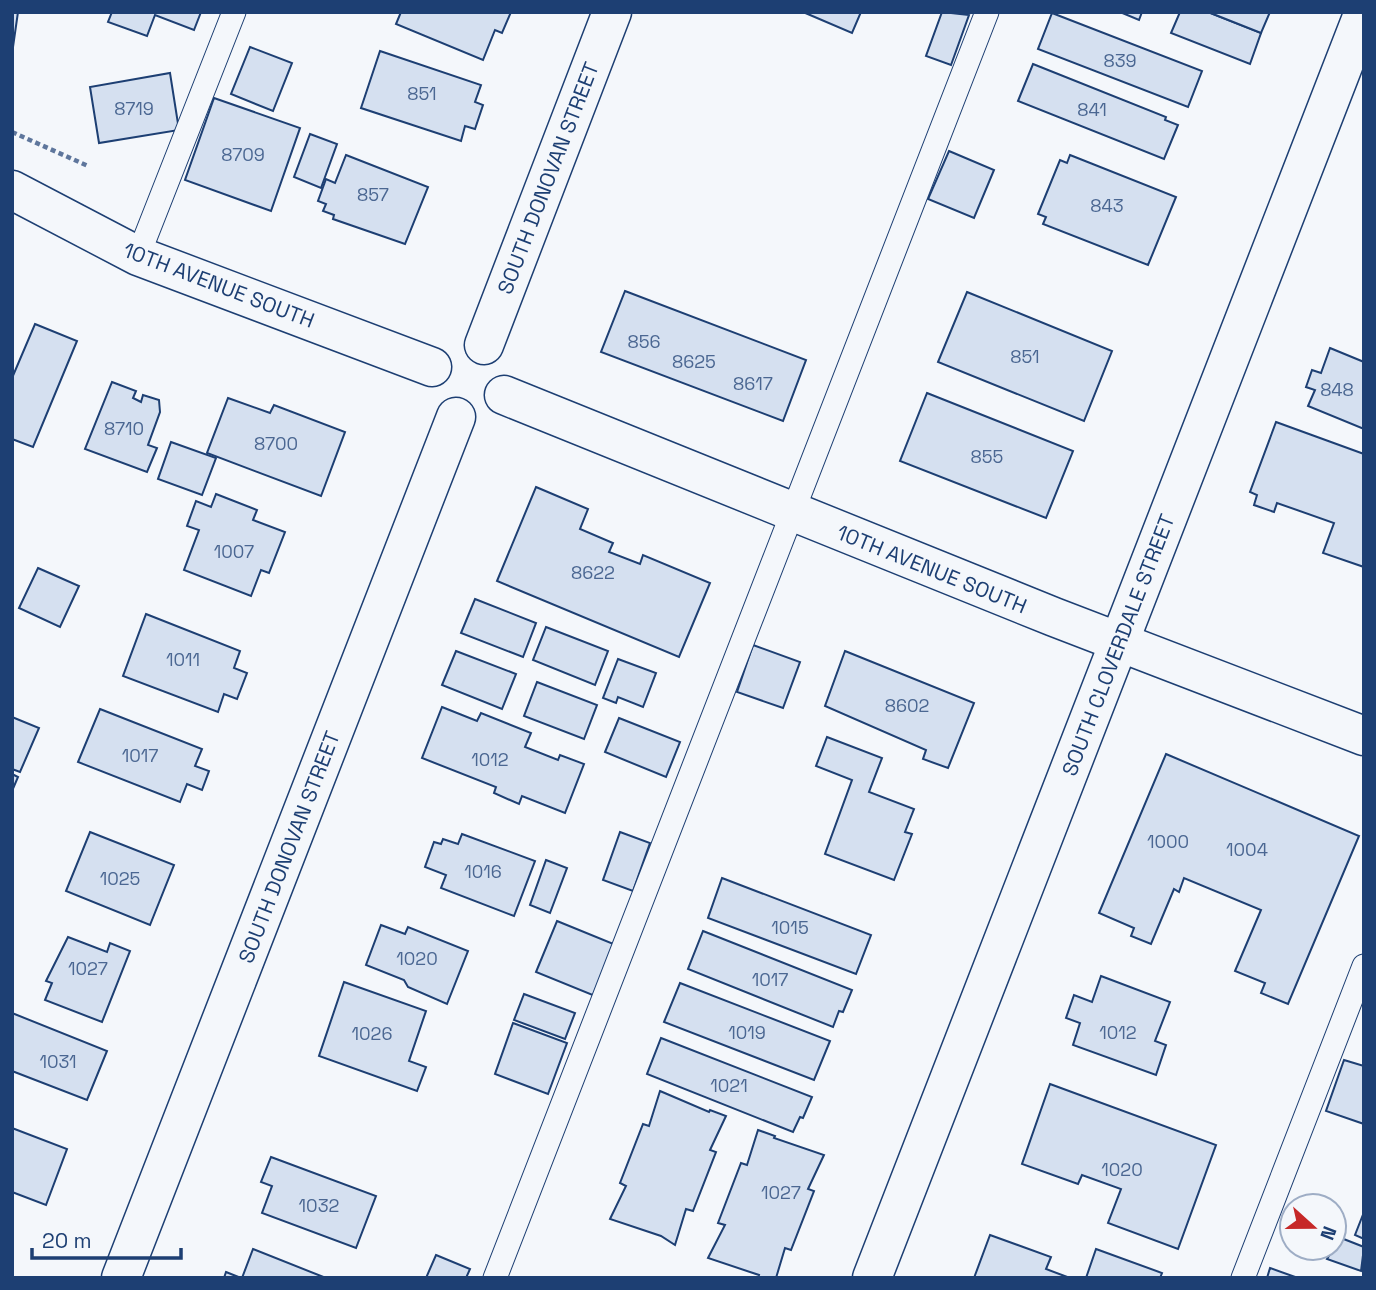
<svg xmlns="http://www.w3.org/2000/svg" width="1376" height="1290" font-family="'Space Grotesk',sans-serif">
  <rect width="100%" height="100%" fill="#f4f7fb"/>
  <g fill="#d5e0f0" stroke="#1d3f73" stroke-width="2">
    <path d="M 12,12 L 18,12 L 12,54 Z"/>
    <path d="M 112,12 L 201,12 L 194,30 L 155,15 L 147,36 L 108,22 Z"/>
    <path d="M 401,12 L 511,12 L 502,33 L 495,30 L 483,60 L 396,24 Z"/>
    <path d="M 803,12 L 861,12 L 852,33 Z"/>
    <path d="M 942,12 L 969,15 L 951,65 L 926,56 Z"/>
    <path d="M 1120,12 L 1142,12 L 1139,20 Z"/>
    <path d="M 1180,12 L 1208,12 L 1261,33 L 1250,64 L 1171,33 Z"/>
    <path d="M 1208,12 L 1270,12 L 1261,33 Z"/>
    <path d="M 1052,13 L 1202,71 L 1188,107 L 1038,49 Z"/>
    <path d="M 250,47 L 292,63 L 273,111 L 231,94 Z"/>
    <path d="M 380,51 L 481,85 L 475,102 L 483,105 L 475,129 L 465,126 L 461,141 L 361,108 Z"/>
    <path d="M 1033,64 L 1166,117 L 1165,120 L 1178,125 L 1164,159 L 1018,101 Z"/>
    <path d="M 170,73 L 179,130 L 99,143 L 90,87 Z"/>
    <path d="M 214,98 L 300,128 L 271,211 L 185,180 Z"/>
    <path d="M 310,134 L 337,144 L 321,188 L 294,177 Z"/>
    <path d="M 949,151 L 994,170 L 974,218 L 928,199 Z"/>
    <path d="M 346,155 L 428,187 L 405,244 L 333,219 L 334,215 L 323,211 L 326,204 L 318,201 L 326,179 L 335,183 Z"/>
    <path d="M 1070,155 L 1176,197 L 1148,265 L 1043,224 L 1046,217 L 1038,214 L 1060,160 L 1067,163 Z"/>
    <path d="M 625,291 L 806,360 L 783,421 L 601,352 Z"/>
    <path d="M 967,292 L 1112,351 L 1084,421 L 938,362 Z"/>
    <path d="M 35,324 L 77,341 L 33,447 L 12,439 L 12,378 Z"/>
    <path d="M 1330,348 L 1364,362 L 1364,429 L 1308,406 L 1315,390 L 1306,387 L 1312,370 L 1321,373 Z"/>
    <path d="M 112,382 L 136,391 L 133,398 L 141,402 L 143,395 L 159,400 L 160,412 L 148,445 L 157,448 L 147,472 L 85,449 Z"/>
    <path d="M 927,393 L 1073,451 L 1046,518 L 900,461 Z"/>
    <path d="M 228,398 L 270,413 L 274,405 L 345,432 L 321,496 L 207,453 Z"/>
    <path d="M 1276,422 L 1364,454 L 1364,567 L 1323,553 L 1334,523 L 1277,503 L 1274,512 L 1254,505 L 1257,495 L 1250,492 Z"/>
    <path d="M 171,442 L 216,458 L 202,495 L 158,479 Z"/>
    <path d="M 536,487 L 588,509 L 580,529 L 613,543 L 609,552 L 640,564 L 643,555 L 710,583 L 679,657 L 497,581 Z"/>
    <path d="M 216,494 L 257,510 L 253,520 L 285,532 L 269,573 L 261,570 L 251,596 L 184,570 L 199,530 L 187,526 L 196,501 L 211,507 Z"/>
    <path d="M 38,568 L 79,586 L 60,627 L 19,608 Z"/>
    <path d="M 475,599 L 536,623 L 523,657 L 461,633 Z"/>
    <path d="M 146,614 L 240,651 L 234,668 L 247,673 L 237,699 L 224,694 L 218,712 L 123,676 Z"/>
    <path d="M 546,627 L 608,651 L 595,685 L 533,660 Z"/>
    <path d="M 753,645 L 800,662 L 783,708 L 737,692 Z"/>
    <path d="M 456,651 L 516,674 L 502,709 L 442,685 Z"/>
    <path d="M 845,651 L 974,703 L 948,768 L 923,759 L 926,750 L 825,706 Z"/>
    <path d="M 618,659 L 656,673 L 643,707 L 618,697 L 616,703 L 603,698 Z"/>
    <path d="M 537,682 L 597,705 L 584,739 L 524,716 Z"/>
    <path d="M 442,707 L 477,721 L 481,713 L 531,733 L 525,747 L 558,760 L 560,755 L 584,764 L 565,813 L 522,796 L 519,804 L 494,793 L 496,787 L 422,758 Z"/>
    <path d="M 100,709 L 202,749 L 195,766 L 209,771 L 202,790 L 187,784 L 180,802 L 78,762 Z"/>
    <path d="M 12,717 L 39,728 L 20,772 L 12,769 Z"/>
    <path d="M 619,718 L 680,742 L 666,777 L 605,752 Z"/>
    <path d="M 827,737 L 882,758 L 869,792 L 914,809 L 905,832 L 912,834 L 894,880 L 825,854 L 852,780 L 816,766 Z"/>
    <path d="M 1166,754 L 1359,836 L 1288,1004 L 1261,993 L 1265,983 L 1235,971 L 1261,910 L 1184,878 L 1179,892 L 1174,889 L 1151,944 L 1131,936 L 1134,928 L 1099,913 Z"/>
    <path d="M 12,774 L 18,777 L 12,791 Z"/>
    <path d="M 90,832 L 174,865 L 150,925 L 66,891 Z"/>
    <path d="M 620,832 L 650,843 L 633,891 L 603,880 Z"/>
    <path d="M 462,834 L 535,861 L 514,916 L 441,888 L 446,875 L 425,867 L 434,842 L 441,844 L 443,839 L 458,844 Z"/>
    <path d="M 546,860 L 567,868 L 550,913 L 530,905 Z"/>
    <path d="M 722,878 L 871,935 L 856,974 L 708,918 Z"/>
    <path d="M 557,921 L 616,945 L 595,996 L 536,972 Z"/>
    <path d="M 381,925 L 405,934 L 408,927 L 468,951 L 447,1004 L 408,987 L 404,980 L 366,965 Z"/>
    <path d="M 703,931 L 852,990 L 843,1012 L 839,1011 L 833,1027 L 688,969 Z"/>
    <path d="M 68,937 L 107,952 L 110,943 L 130,951 L 102,1022 L 45,1000 L 52,983 L 46,981 Z"/>
    <path d="M 1101,976 L 1170,1002 L 1155,1041 L 1166,1045 L 1156,1075 L 1073,1045 L 1080,1023 L 1066,1018 L 1074,995 L 1092,1002 Z"/>
    <path d="M 344,982 L 426,1011 L 409,1061 L 426,1067 L 417,1091 L 319,1056 Z"/>
    <path d="M 680,983 L 830,1041 L 814,1080 L 664,1022 Z"/>
    <path d="M 524,994 L 575,1013 L 565,1039 L 514,1020 Z"/>
    <path d="M 12,1013 L 107,1051 L 87,1100 L 12,1071 Z"/>
    <path d="M 513,1023 L 567,1043 L 548,1094 L 495,1074 Z"/>
    <path d="M 661,1038 L 812,1097 L 803,1118 L 800,1117 L 793,1132 L 647,1074 Z"/>
    <path d="M 1344,1060 L 1364,1066 L 1364,1124 L 1326,1111 Z"/>
    <path d="M 1050,1084 L 1216,1145 L 1178,1249 L 1108,1223 L 1121,1189 L 1082,1175 L 1078,1184 L 1022,1164 Z"/>
    <path d="M 660,1091 L 709,1112 L 710,1110 L 726,1116 L 710,1150 L 716,1152 L 693,1211 L 686,1209 L 675,1245 L 661,1236 L 610,1219 L 626,1186 L 620,1183 L 643,1124 L 649,1126 Z"/>
    <path d="M 12,1128 L 67,1149 L 46,1205 L 12,1192 Z"/>
    <path d="M 758,1130 L 775,1136 L 774,1138 L 824,1155 L 808,1189 L 814,1191 L 791,1250 L 785,1248 L 776,1278 L 758,1278 L 759,1275 L 708,1258 L 725,1225 L 718,1223 L 741,1163 L 747,1165 Z"/>
    <path d="M 271,1157 L 376,1196 L 356,1248 L 262,1213 L 272,1186 L 261,1182 Z"/>
    <path d="M 1364,1212 L 1364,1239 L 1355,1235 Z"/>
    <path d="M 990,1235 L 1051,1257 L 1046,1269 L 1070,1278 L 974,1278 Z"/>
    <path d="M 1336,1236 L 1364,1247 L 1361,1271 L 1327,1259 L 1334,1248 Z"/>
    <path d="M 253,1249 L 326,1278 L 242,1278 Z"/>
    <path d="M 1096,1249 L 1162,1273 L 1160,1278 L 1086,1278 Z"/>
    <path d="M 436,1255 L 470,1269 L 466,1278 L 426,1278 Z"/>
    <path d="M 1270,1268 L 1298,1278 L 1267,1278 Z"/>
    <path d="M 226,1272 L 241,1278 L 224,1278 Z"/>
  </g>
  <g fill="none" stroke-linecap="round" stroke-linejoin="round">
    <g stroke="#1d3f73" stroke-width="25">
      <g id="service">
        <path d="M 138,256 L 234,12"/>
        <path d="M 495,1278 L 987,12"/>
        <path d="M 1243,1278 L 1364,966"/>
      </g>
    </g>
    <g stroke="#1d3f73" stroke-width="41">
      <g id="minor">
        <path d="M 12,190 L 138,256 L 432,367"/>
        <path d="M 484,345 L 612,12"/>
        <path d="M 504,395 L 1054,617 L 1364,736"/>
        <path d="M 121,1278 L 456,417"/>
      </g>
    </g>
    <g stroke="#1d3f73" stroke-width="41">
      <path id="secondary" d="M 872,1278 L 1364,12"/>
    </g>
    <path stroke="#5e769c" stroke-width="4.5" stroke-dasharray="5 3.5" stroke-linecap="butt" d="M 12,132 L 88,166"/>
    <use href="#service" stroke="#f4f7fb" stroke-width="23"/>
    <use href="#minor" stroke="#f4f7fb" stroke-width="38"/>
    <use href="#secondary" stroke="#f4f7fb" stroke-width="38"/>
  </g>
  <g text-anchor="middle" dominant-baseline="central" stroke-width="5" stroke-linejoin="round" paint-order="stroke">
    <g font-size="18" fill="#4b6792">
      <text x="1120" y="60">839</text>
      <text x="422" y="93">851</text>
      <text x="134" y="108">8719</text>
      <text x="1092" y="109">841</text>
      <text x="243" y="154">8709</text>
      <text x="373" y="194">857</text>
      <text x="1107" y="205">843</text>
      <text x="644" y="341">856</text>
      <text x="1025" y="356">851</text>
      <text x="694" y="361">8625</text>
      <text x="753" y="383">8617</text>
      <text x="1337" y="389">848</text>
      <text x="124" y="428">8710</text>
      <text x="276" y="443">8700</text>
      <text x="987" y="456">855</text>
      <text x="234" y="551">1007</text>
      <text x="593" y="572">8622</text>
      <text x="183" y="659">1011</text>
      <text x="907" y="705">8602</text>
      <text x="140" y="755">1017</text>
      <text x="490" y="759">1012</text>
      <text x="1168" y="841">1000</text>
      <text x="1247" y="849">1004</text>
      <text x="483" y="871">1016</text>
      <text x="120" y="878">1025</text>
      <text x="790" y="927">1015</text>
      <text x="417" y="958">1020</text>
      <text x="88" y="968">1027</text>
      <text x="770" y="979">1017</text>
      <text x="747" y="1032">1019</text>
      <text x="1118" y="1032">1012</text>
      <text x="372" y="1033">1026</text>
      <text x="58" y="1061">1031</text>
      <text x="729" y="1085">1021</text>
      <text x="1122" y="1169">1020</text>
      <text x="781" y="1192">1027</text>
      <text x="319" y="1205">1032</text>
    </g>
    <g font-size="21" fill="#1d3f73" stroke="#f4f7fb">
      <text transform="translate(548 178) rotate(-69)">SOUTH DONOVAN STREET</text>
      <text transform="translate(219 285) rotate(21)">10TH AVENUE SOUTH</text>
      <text transform="translate(932 569) rotate(22)">10TH AVENUE SOUTH</text>
      <text transform="translate(1118 645) rotate(-69)">SOUTH CLOVERDALE STREET</text>
      <text transform="translate(289 847) rotate(-69)">SOUTH DONOVAN STREET</text>
    </g>
  </g>
  <rect width="1376" height="1290" fill="none" stroke="#1d3f73" stroke-width="28"/>
  <g transform="translate(1313 1227) rotate(111)"><circle r="33" fill="#f4f7fb" stroke="#9eadc5" stroke-width="2"/>
  <path d="M0-5L12 26L0 18L-12 26Z" fill="#c62828"/>
  <text y="-10" font-size="19" font-weight="bold" text-anchor="middle" fill="#1d3f73">N</text>
  </g>
  <path d="M32 1248v10h149v-10" fill="none" stroke="#1d3f73" stroke-width="3.5"/>
  <text x="42" y="1248" font-size="21" fill="#1d3f73" stroke="#f4f7fb" stroke-width="5" paint-order="stroke">20 m</text>
</svg>
